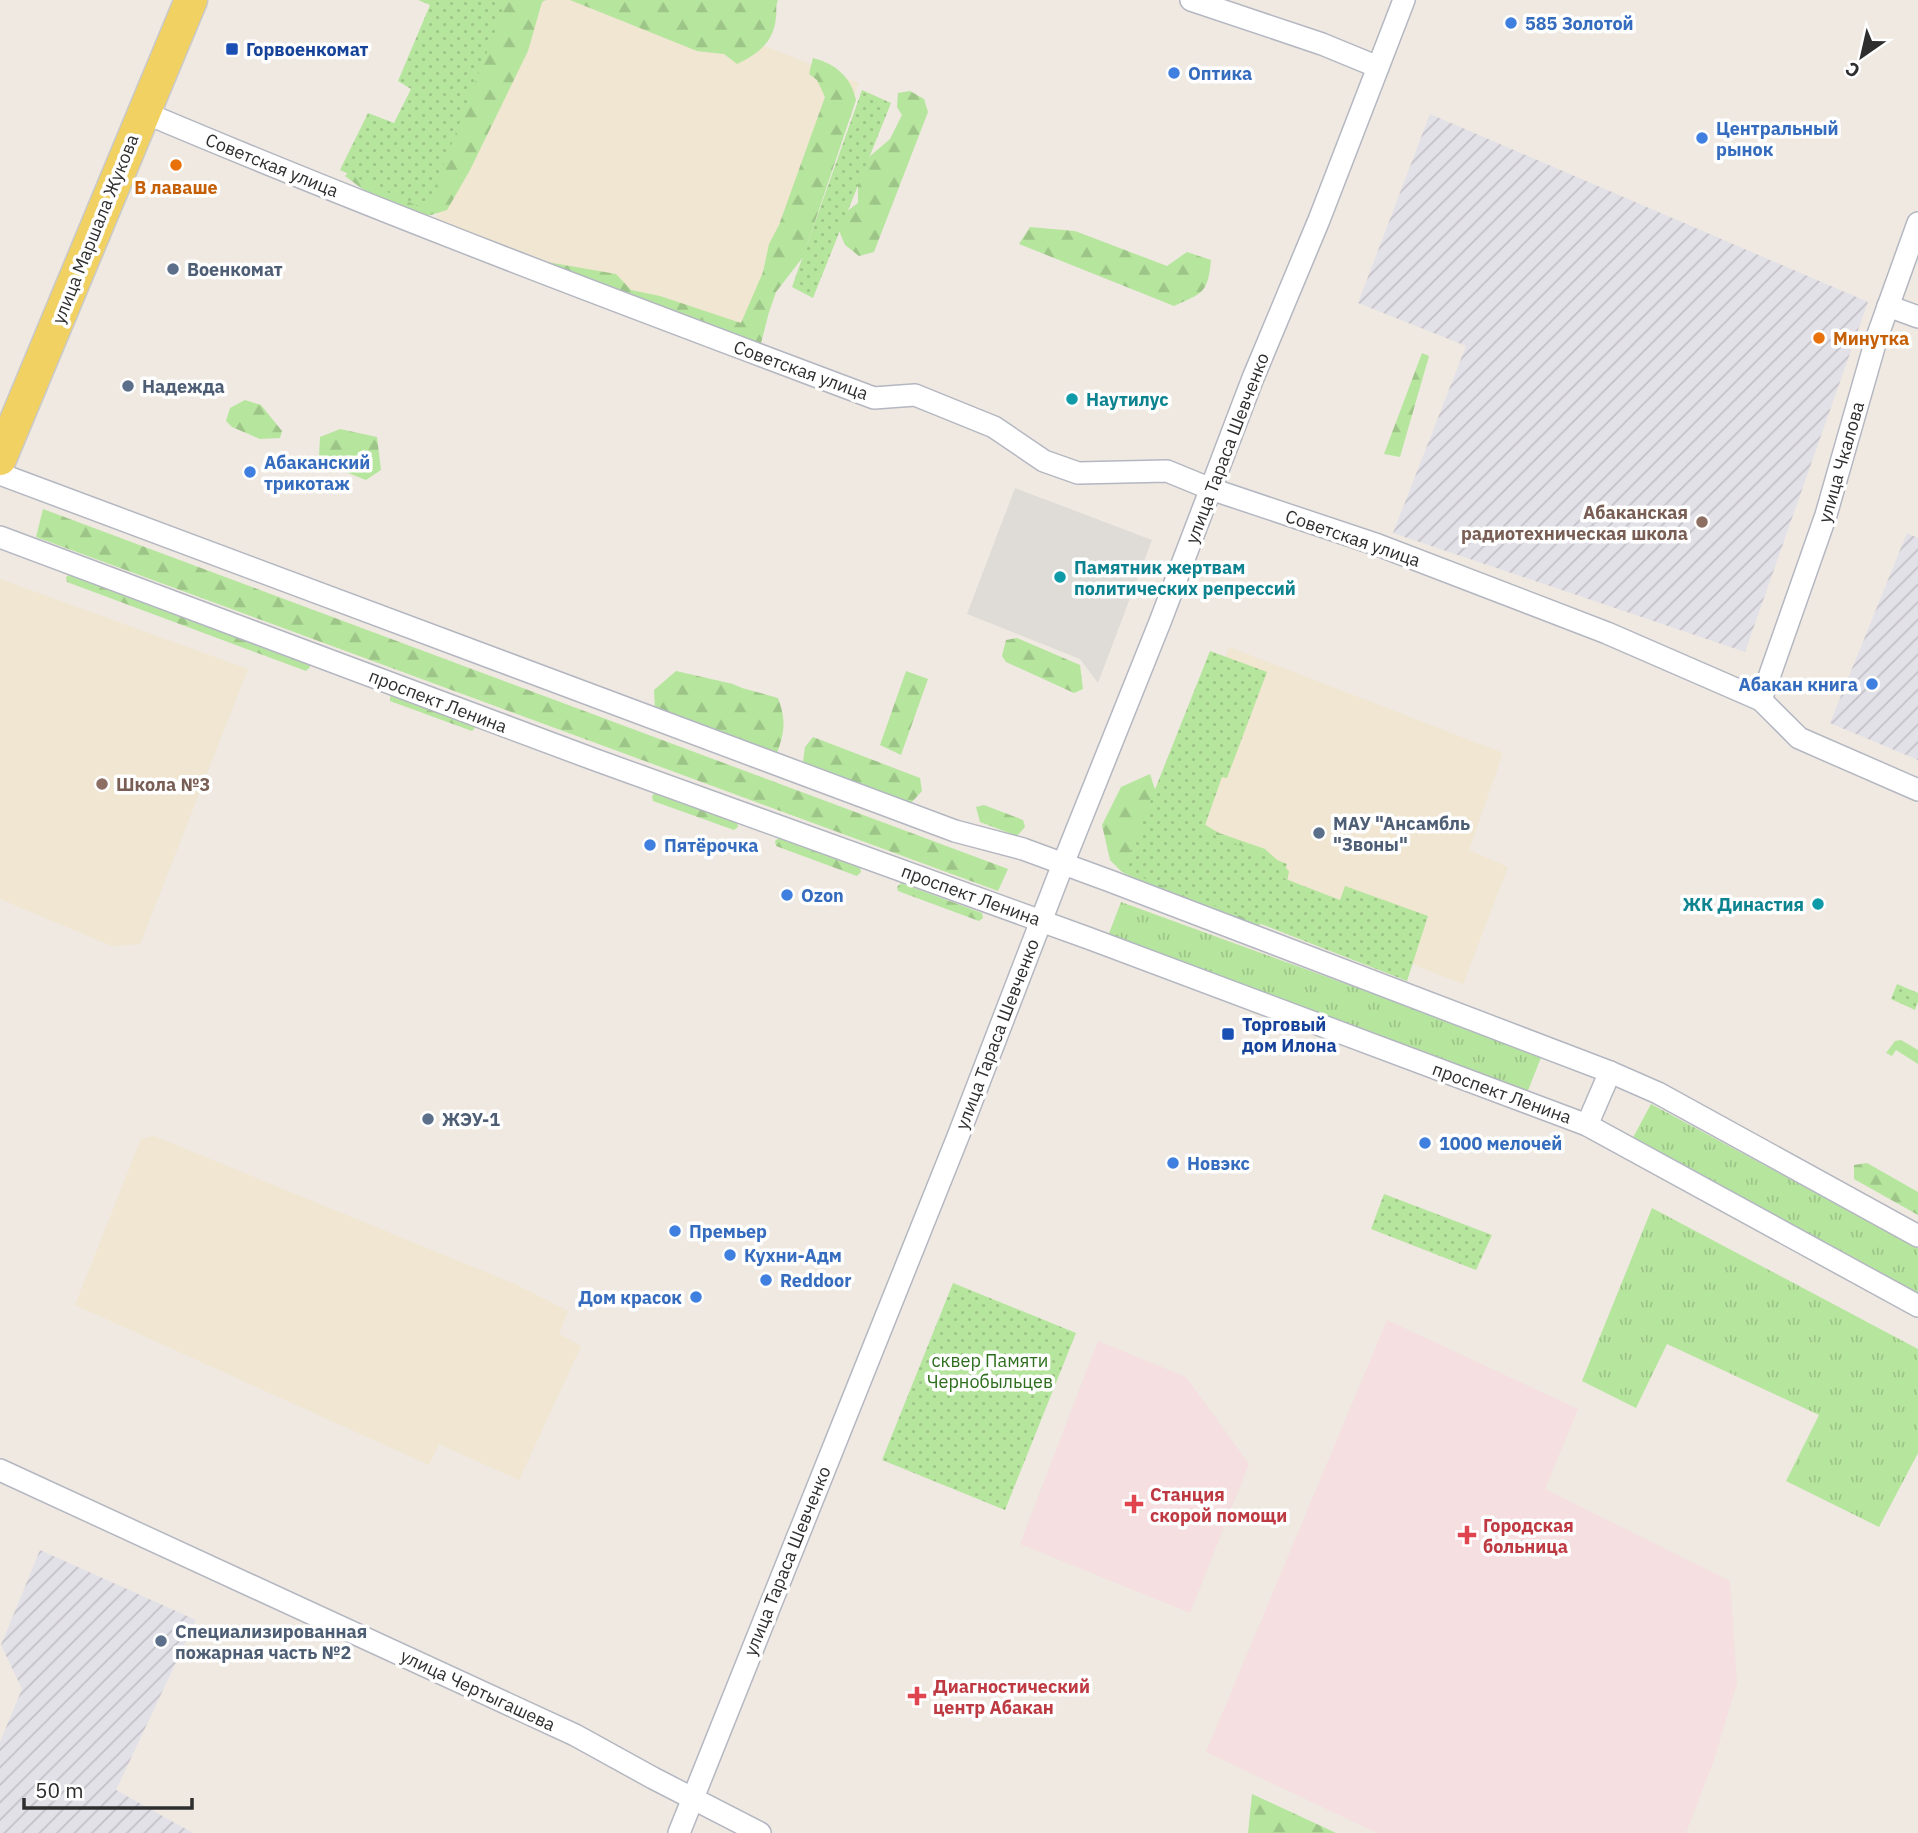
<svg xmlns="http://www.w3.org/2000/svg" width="1918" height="1833" font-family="'IBM Plex Sans',sans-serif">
  <defs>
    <pattern id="industrial-furrows" width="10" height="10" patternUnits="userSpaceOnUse" patternTransform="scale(1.75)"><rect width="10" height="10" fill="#e3e1e8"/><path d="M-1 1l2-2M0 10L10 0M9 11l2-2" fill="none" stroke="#c3c1c7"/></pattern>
    <pattern id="grass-tufts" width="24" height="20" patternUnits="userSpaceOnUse" patternTransform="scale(1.75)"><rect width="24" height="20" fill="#b6e59e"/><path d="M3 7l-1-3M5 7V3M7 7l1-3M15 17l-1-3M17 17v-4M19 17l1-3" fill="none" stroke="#9dc588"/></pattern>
    <pattern id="forest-firs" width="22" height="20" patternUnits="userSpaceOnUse" patternTransform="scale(1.75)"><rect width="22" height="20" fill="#b6e59e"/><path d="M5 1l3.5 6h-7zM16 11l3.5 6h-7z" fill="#9dc588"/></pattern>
    <pattern id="park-dots" width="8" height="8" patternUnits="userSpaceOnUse" patternTransform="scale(1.75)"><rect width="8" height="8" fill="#b6e59e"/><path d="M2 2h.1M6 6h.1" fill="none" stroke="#9dc588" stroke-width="1.8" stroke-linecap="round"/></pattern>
  </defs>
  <rect width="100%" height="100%" fill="#efe9e1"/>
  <g fill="url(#industrial-furrows)">
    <path d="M 1430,114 L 1868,302 L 1745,652 L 1393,533 L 1466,346 L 1358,303 Z"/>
    <path d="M 1907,533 L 1918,538 L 1918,760 L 1830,723 Z"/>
    <path d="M 40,1550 L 196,1620 L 116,1790 L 193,1833 L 0,1833 L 0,1742 L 22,1689 L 1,1645 Z"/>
  </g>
  <g fill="#f0e6d1">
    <path d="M 520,0 L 647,0 L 859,83 L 755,346 L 433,225 Z"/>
    <path d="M 0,579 L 248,669 L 140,944 L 112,946 L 0,899 Z"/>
    <path d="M 1229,647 L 1503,753 L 1469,850 L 1508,867 L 1463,984 L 1147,862 Z"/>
    <path d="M 154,1136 L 517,1285 L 568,1311 L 559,1334 L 581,1346 L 519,1480 L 439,1444 L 429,1465 L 75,1305 L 141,1139 Z"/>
  </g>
  <g fill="#f5dfe0">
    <path d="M 1387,1320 L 1578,1409 L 1545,1489 L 1730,1581 L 1737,1683 L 1714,1760 L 1686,1833 L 1377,1833 L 1206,1752 Z"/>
    <path d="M 1098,1341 L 1186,1377 L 1249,1464 L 1190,1613 L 1020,1544 Z"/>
  </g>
  <g fill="url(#grass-tufts)">
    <path d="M 1121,902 L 1542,1055 L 1527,1093 L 1108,936 Z"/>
    <path d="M 1901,1040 L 1918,1050 L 1918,1064 L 1896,1050 L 1892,1056 L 1886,1053 L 1895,1041 Z"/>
    <path d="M 1651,1104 L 1918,1248 L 1918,1298 L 1629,1145 Z"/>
    <path d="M 1652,1208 L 1918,1349 L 1918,1453 L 1879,1527 L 1786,1481 L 1819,1415 L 1667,1344 L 1636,1408 L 1582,1381 Z"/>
  </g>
  <g fill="url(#forest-firs)">
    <path d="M 483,0 L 546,0 L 542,2 L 528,51 L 470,170 L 447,210 L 418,219 L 395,213 L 345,176 L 365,155 L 387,173 Z"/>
    <path d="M 570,0 L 778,0 C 775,7 777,10 776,17 C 774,42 758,54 737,64 L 724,54 L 697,51 Z"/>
    <path d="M 813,58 C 836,64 851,77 856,100 L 803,257 L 776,292 L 769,312 L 759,351 L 544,269 L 547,262 L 616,274 L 631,290 L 660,296 L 741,323 L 763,272 L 769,244 L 779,225 L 825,97 L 817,80 L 809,74 Z"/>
    <path d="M 910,91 L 924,99 L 928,112 L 874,252 L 859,256 L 845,245 L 837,226 L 843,214 L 858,203 L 858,183 L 869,157 L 890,139 L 902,115 L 897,107 L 898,93 Z"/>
    <path d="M 1030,227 L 1075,231 L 1167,266 L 1187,252 L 1211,260 C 1208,294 1202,293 1174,306 L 1019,244 Z"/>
    <path d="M 1422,353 L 1429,356 L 1400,457 L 1384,454 Z"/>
    <path d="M 245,400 L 261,405 L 282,431 L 280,438 L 260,439 L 232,427 L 226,421 L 230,408 Z"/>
    <path d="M 340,429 L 377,437 L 381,470 L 366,480 L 333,467 L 319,456 L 320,437 Z"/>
    <path d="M 43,509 L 1008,869 L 998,891 L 36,537 Z"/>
    <path d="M 70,574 L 309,662 L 310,667 L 306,671 L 67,582 L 66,577 Z"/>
    <path d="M 1017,638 L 1080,665 L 1083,689 L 1074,693 L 1006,662 L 1002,656 L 1006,640 Z"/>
    <path d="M 676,671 L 733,684 L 742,688 L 778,698 C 787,722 784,733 776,756 L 655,711 L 654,690 Z"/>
    <path d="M 906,671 L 928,679 L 901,755 L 880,745 Z"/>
    <path d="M 393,693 L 474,723 L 475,728 L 472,731 L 390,701 L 390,697 Z"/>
    <path d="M 813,737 L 920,778 L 922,791 L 911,803 L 803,762 L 805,747 Z"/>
    <path d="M 1150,774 L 1161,808 L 1194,818 L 1219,833 L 1265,849 L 1289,871 L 1285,893 L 1273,919 L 1254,927 L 1139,881 L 1122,872 L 1110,860 L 1102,825 L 1121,787 Z"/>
    <path d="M 656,792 L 737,822 L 738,827 L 734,830 L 653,801 L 652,796 Z"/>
    <path d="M 984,805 L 1023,820 L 1025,827 L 1017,836 L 980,822 L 976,807 Z"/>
    <path d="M 779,838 L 860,867 L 861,872 L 857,876 L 776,846 L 775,841 Z"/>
    <path d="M 901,883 L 982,913 L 983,918 L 979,921 L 898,891 L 897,887 Z"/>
    <path d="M 1867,1163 L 1918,1192 L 1918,1215 L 1854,1179 L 1854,1165 Z"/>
    <path d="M 1252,1794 L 1336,1833 L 1248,1833 Z"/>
  </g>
  <g fill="url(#park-dots)">
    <path d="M 418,0 L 507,0 L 426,210 L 340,170 L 368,113 L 394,123 L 411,89 L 398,81 L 430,5 Z"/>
    <path d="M 862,90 L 891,103 L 813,298 L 792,287 Z"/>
    <path d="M 1210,651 L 1267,672 L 1227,778 L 1222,777 L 1203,831 L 1287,864 L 1283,878 L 1340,900 L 1345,886 L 1428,916 L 1407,981 L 1123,870 Z"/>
    <path d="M 1897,984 L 1918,993 L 1918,1002 L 1915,1010 L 1891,999 Z"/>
    <path d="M 1384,1194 L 1492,1235 L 1476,1270 L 1371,1229 Z"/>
    <path d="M 953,1283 L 1076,1333 L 1005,1510 L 882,1460 Z"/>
  </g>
  <path fill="#dfdcd8" d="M 1015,488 L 1152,540 L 1098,683 L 1080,659 L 967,614 Z"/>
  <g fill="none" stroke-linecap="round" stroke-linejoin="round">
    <g stroke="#b4b7c1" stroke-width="24">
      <g id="minor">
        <path d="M 1191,0 L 1322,44 L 1378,67"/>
        <path d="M 143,112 C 384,214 629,306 874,398 L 915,395 L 994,427 L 1044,461 L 1078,473 L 1167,471 L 1211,489 L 1378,545 L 1607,633 L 1761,700 L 1799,738 L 1918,790"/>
        <path d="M 1888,306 L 1918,317"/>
        <path d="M 0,474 L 955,831 L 1023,849 L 1110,881 L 1610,1072 L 1658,1093 L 1918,1236"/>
        <path d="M 0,537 L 593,759 L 1088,938 L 1587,1125 L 1918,1306"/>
        <path d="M 1761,700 L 1826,515 L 1876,340 L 1918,223"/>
        <path d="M 1587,1125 L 1610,1072"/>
        <path d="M 0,1470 L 575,1735 L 653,1778 L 760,1833"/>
        <path d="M 679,1833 L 959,1134 L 1063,864 L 1160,622 L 1253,378 L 1319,220 L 1404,0"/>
      </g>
    </g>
    <g stroke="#c9c9c9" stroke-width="35">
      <path id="primary" d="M 0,459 L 191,0"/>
    </g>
    <use href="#minor" stroke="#fff" stroke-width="21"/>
    <use href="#primary" stroke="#f2d163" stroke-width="32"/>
  </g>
  <g fill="#3f7fe0" stroke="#fff" stroke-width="2.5">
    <circle cx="1511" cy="23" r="7"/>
    <circle cx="1174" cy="73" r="7"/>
    <circle cx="1702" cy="138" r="7"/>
    <circle cx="250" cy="472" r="7"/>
    <circle cx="1872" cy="684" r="7"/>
    <circle cx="650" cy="845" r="7"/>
    <circle cx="787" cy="895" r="7"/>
    <circle cx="1425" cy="1143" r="7"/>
    <circle cx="1173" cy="1163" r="7"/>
    <circle cx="675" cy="1231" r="7"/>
    <circle cx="730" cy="1255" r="7"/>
    <circle cx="766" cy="1280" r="7"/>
    <circle cx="696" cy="1297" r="7"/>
  </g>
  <g fill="#1a4fb4" stroke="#fff" stroke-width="2.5">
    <rect x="225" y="42" width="14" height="14" rx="3.5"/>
    <rect x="1221" y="1027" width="14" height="14" rx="3.5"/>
  </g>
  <g fill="#e8710a" stroke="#fff" stroke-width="2.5">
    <circle cx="176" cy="165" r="7"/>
    <circle cx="1819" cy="338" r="7"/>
  </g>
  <g fill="#5c6f8a" stroke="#fff" stroke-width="2.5">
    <circle cx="173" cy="269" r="7"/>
    <circle cx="128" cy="386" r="7"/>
    <circle cx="1319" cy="833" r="7"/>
    <circle cx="428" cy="1119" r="7"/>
    <circle cx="161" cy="1641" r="7"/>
  </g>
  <g fill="#0f9aa8" stroke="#fff" stroke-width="2.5">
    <circle cx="1072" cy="399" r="7"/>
    <circle cx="1060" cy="577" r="7"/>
    <circle cx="1818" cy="904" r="7"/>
  </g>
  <g fill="#8d6e63" stroke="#fff" stroke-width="2.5">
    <circle cx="1702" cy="522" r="7"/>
    <circle cx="102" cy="784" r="7"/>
  </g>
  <g fill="#e0444e" stroke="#fff" stroke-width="2.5">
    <path d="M1130.5 1493.5h7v7h7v7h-7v7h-7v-7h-7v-7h7z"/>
    <path d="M1463.5 1524.5h7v7h7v7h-7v7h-7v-7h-7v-7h7z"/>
    <path d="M913.5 1685.5h7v7h7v7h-7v7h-7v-7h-7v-7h7z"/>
  </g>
  <g text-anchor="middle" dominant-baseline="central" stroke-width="7" stroke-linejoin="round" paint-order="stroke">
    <g font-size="18" font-weight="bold" fill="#366cbe" stroke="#fff" text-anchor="start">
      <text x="1525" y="23">585 Золотой</text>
      <text x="1188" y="73">Оптика</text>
      <text x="1716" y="128">Центральный<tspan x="1716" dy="21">рынок</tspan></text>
      <text x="264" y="462">Абаканский<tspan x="264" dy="21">трикотаж</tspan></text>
      <text x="1858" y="684" text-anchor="end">Абакан книга</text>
      <text x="664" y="845">Пятёрочка</text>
      <text x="801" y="895">Ozon</text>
      <text x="1439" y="1143">1000 мелочей</text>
      <text x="1187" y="1163">Новэкс</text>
      <text x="689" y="1231">Премьер</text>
      <text x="744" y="1255">Кухни-Адм</text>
      <text x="780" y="1280">Reddoor</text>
      <text x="682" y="1297" text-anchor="end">Дом красок</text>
    </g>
    <g font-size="18" font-weight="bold" fill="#164399" stroke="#fff" text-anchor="start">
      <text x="246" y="49">Горвоенкомат</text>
      <text x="1242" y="1024">Торговый<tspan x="1242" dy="21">дом Илона</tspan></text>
    </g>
    <g font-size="18" fill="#2e2e2e" stroke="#fff">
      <text transform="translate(272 165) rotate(22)">Советская улица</text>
      <text transform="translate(95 229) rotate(-68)">улица Маршала Жукова</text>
      <text transform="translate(801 370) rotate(20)">Советская улица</text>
      <text transform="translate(1227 448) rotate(-69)">улица Тараса Шевченко</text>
      <text transform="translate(1841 462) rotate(-74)">улица Чкалова</text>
      <text transform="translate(1353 538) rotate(19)">Советская улица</text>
      <text transform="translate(438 701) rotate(21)">проспект Ленина</text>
      <text transform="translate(971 895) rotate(20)">проспект Ленина</text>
      <text transform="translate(997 1034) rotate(-69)">улица Тараса Шевченко</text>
      <text transform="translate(1502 1093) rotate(20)">проспект Ленина</text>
      <text transform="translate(787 1561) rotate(-68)">улица Тараса Шевченко</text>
      <text transform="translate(478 1690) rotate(25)">улица Чертыгашева</text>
    </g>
    <g font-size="18" font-weight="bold" fill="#c56008" stroke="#fff">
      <text x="176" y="187">В лаваше</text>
      <text x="1833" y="338" text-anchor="start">Минутка</text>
    </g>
    <g font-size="18" font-weight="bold" fill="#4e5e75" stroke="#fff" text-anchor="start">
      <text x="187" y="269">Военкомат</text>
      <text x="142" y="386">Надежда</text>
      <text x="1333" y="823">МАУ "Ансамбль<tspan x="1333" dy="21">"Звоны"</tspan></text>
      <text x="442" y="1119">ЖЭУ-1</text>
      <text x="175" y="1631">Специализированная<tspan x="175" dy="21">пожарная часть №2</tspan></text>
    </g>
    <g font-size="18" font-weight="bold" fill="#0d838f" stroke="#fff" text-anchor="start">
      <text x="1086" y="399">Наутилус</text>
      <text x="1074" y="567">Памятник жертвам<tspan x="1074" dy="21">политических репрессий</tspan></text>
      <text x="1804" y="904" text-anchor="end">ЖК Династия</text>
    </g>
    <g font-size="18" font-weight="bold" fill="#785e54" stroke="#fff" text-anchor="end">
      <text x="1688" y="512">Абаканская<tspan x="1688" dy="21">радиотехническая школа</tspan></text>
      <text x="116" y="784" text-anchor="start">Школа №3</text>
    </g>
    <g font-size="18" fill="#2c6e1b" stroke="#fff">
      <text x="990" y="1360">сквер Памяти<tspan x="990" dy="21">Чернобыльцев</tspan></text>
    </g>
    <g font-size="18" font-weight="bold" fill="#be3a42" stroke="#fff" text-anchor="start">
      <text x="1150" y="1494">Станция<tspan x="1150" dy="21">скорой помощи</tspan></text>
      <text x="1483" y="1525">Городская<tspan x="1483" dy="21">больница</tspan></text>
      <text x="933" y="1686">Диагностический<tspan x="933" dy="21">центр Абакан</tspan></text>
    </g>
  </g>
  <g transform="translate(1862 56) rotate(214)" stroke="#ffffff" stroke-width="5" paint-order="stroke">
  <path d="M0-5L12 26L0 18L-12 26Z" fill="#2e2e2e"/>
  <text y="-10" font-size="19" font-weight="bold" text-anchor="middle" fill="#2e2e2e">С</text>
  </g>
  <path d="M24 1798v10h168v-10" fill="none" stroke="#2e2e2e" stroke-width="3.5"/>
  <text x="35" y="1798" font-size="21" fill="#2e2e2e" stroke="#ffffff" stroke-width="5" paint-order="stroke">50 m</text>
</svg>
